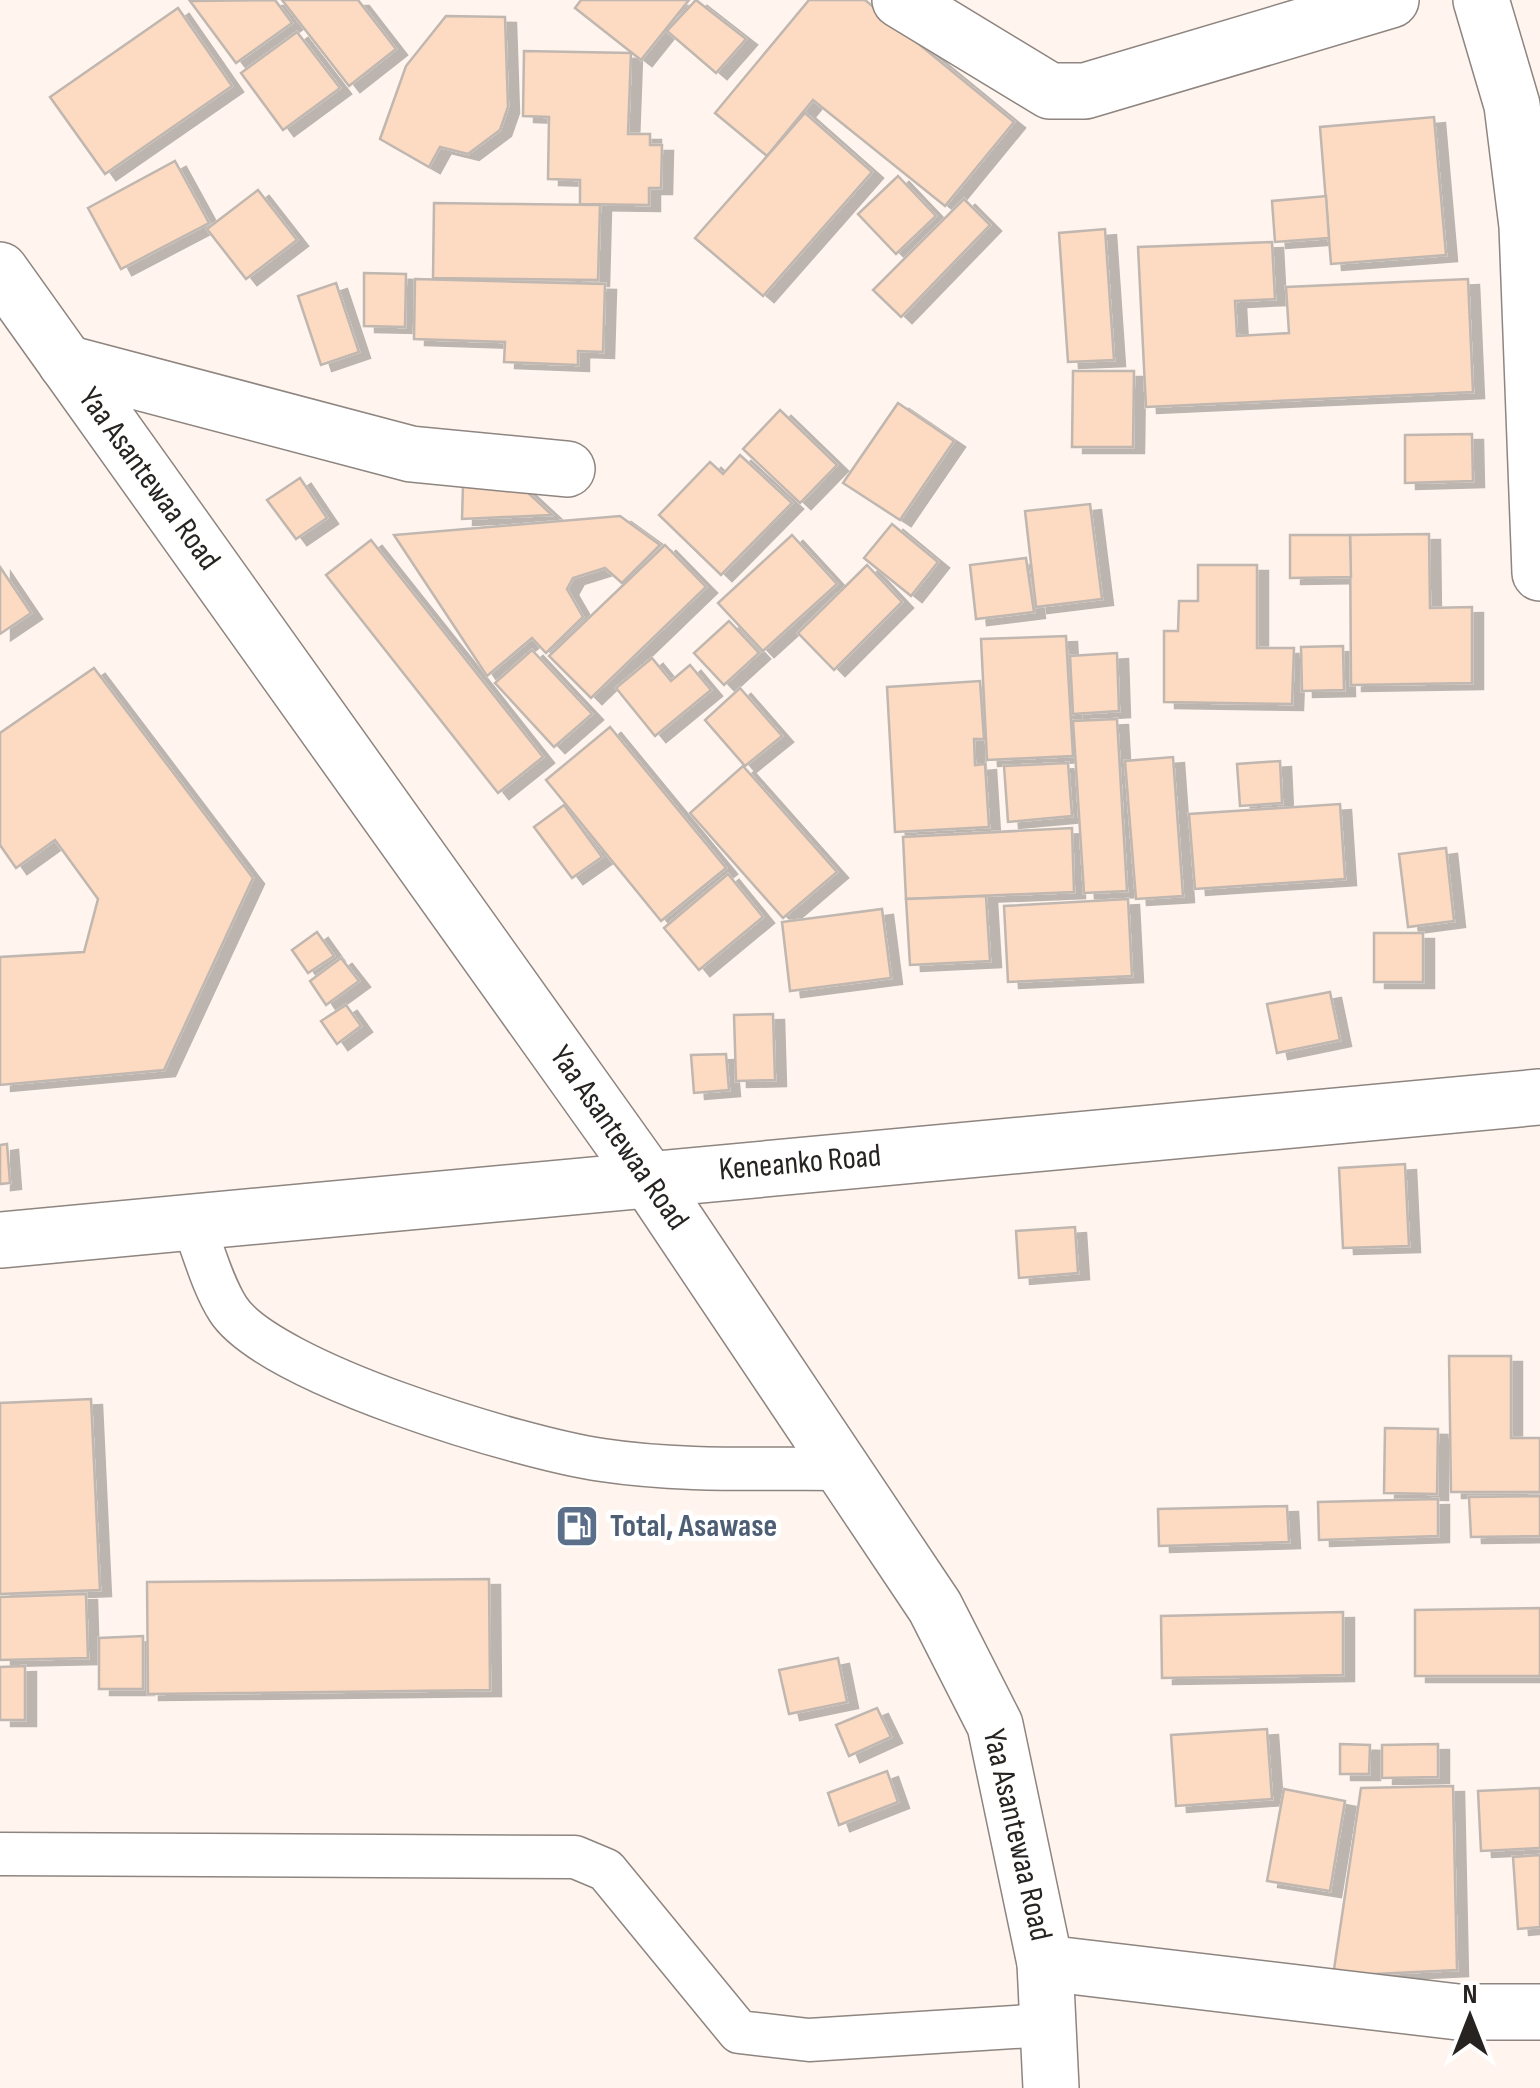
<svg xmlns="http://www.w3.org/2000/svg" width="1540" height="2088" font-family="'Sofia Sans Condensed',sans-serif">
  <defs>
    <filter id="shadow"><feDropShadow dx="11" dy="6" stdDeviation="0" flood-color="#0004"/></filter>
  </defs>
  <rect width="100%" height="100%" fill="#fff5ee"/>
  <g fill="#fddac2" stroke="#c0b7b0" stroke-width="2.5" filter="url(#shadow)">
    <path d="M 275,0 L 292,23 L 236,63 L 190,1 Z"/>
    <path d="M 282,0 L 358,0 L 396,49 L 349,86 Z"/>
    <path d="M 581,0 L 689,0 L 641,60 L 575,8 Z"/>
    <path d="M 696,0 L 746,39 L 716,73 L 667,31 Z"/>
    <path d="M 809,0 L 865,0 L 1014,122 L 945,206 L 813,100 L 767,156 L 715,113 Z"/>
    <path d="M 178,8 L 232,86 L 105,174 L 50,97 Z"/>
    <path d="M 446,16 L 505,17 L 508,107 L 500,130 L 468,154 L 440,147 L 429,167 L 380,139 L 406,66 Z"/>
    <path d="M 297,32 L 340,88 L 283,130 L 241,73 Z"/>
    <path d="M 524,51 L 631,53 L 628,134 L 650,134 L 650,145 L 662,145 L 661,188 L 649,188 L 649,205 L 580,204 L 580,180 L 548,179 L 549,117 L 523,116 Z"/>
    <path d="M 805,113 L 872,172 L 763,296 L 695,238 Z"/>
    <path d="M 1434,117 L 1446,255 L 1331,264 L 1320,127 Z"/>
    <path d="M 175,161 L 209,223 L 121,269 L 88,208 Z"/>
    <path d="M 898,176 L 936,216 L 896,254 L 858,214 Z"/>
    <path d="M 258,190 L 297,240 L 246,279 L 207,229 Z"/>
    <path d="M 1326,196 L 1329,238 L 1275,242 L 1272,201 Z"/>
    <path d="M 964,199 L 990,225 L 901,317 L 873,290 Z"/>
    <path d="M 434,203 L 600,205 L 598,280 L 433,278 Z"/>
    <path d="M 1105,229 L 1114,360 L 1068,362 L 1059,233 Z"/>
    <path d="M 1272,242 L 1275,299 L 1235,301 L 1237,336 L 1289,333 L 1286,287 L 1468,279 L 1473,392 L 1146,407 L 1138,247 Z"/>
    <path d="M 364,273 L 406,274 L 405,327 L 364,326 Z"/>
    <path d="M 415,279 L 605,284 L 603,352 L 578,351 L 578,365 L 504,362 L 505,342 L 414,339 Z"/>
    <path d="M 336,283 L 359,352 L 321,365 L 298,296 Z"/>
    <path d="M 1073,371 L 1134,371 L 1133,447 L 1072,447 Z"/>
    <path d="M 898,403 L 954,441 L 900,520 L 843,483 Z"/>
    <path d="M 780,410 L 837,465 L 800,503 L 743,449 Z"/>
    <path d="M 1472,434 L 1473,481 L 1405,483 L 1405,435 Z"/>
    <path d="M 740,455 L 792,503 L 721,575 L 659,515 L 710,462 L 723,474 Z"/>
    <path d="M 300,478 L 327,518 L 296,539 L 267,500 Z"/>
    <path d="M 463,485 L 524,489 L 552,515 L 462,519 Z"/>
    <path d="M 1090,504 L 1102,599 L 1036,607 L 1025,511 Z"/>
    <path d="M 620,516 L 660,545 L 622,583 L 605,568 L 573,578 L 567,589 L 583,617 L 546,653 L 532,638 L 487,676 L 394,535 Z"/>
    <path d="M 892,524 L 938,562 L 911,596 L 864,558 Z"/>
    <path d="M 1429,534 L 1430,608 L 1472,607 L 1472,683 L 1351,685 L 1350,535 Z"/>
    <path d="M 792,535 L 837,584 L 763,651 L 718,603 Z"/>
    <path d="M 1290,535 L 1350,535 L 1351,577 L 1290,578 Z"/>
    <path d="M 371,540 L 543,757 L 498,793 L 326,575 Z"/>
    <path d="M 665,545 L 706,587 L 591,698 L 549,656 Z"/>
    <path d="M 1026,558 L 1034,612 L 976,619 L 970,565 Z"/>
    <path d="M 867,565 L 902,602 L 834,670 L 798,633 Z"/>
    <path d="M 1198,565 L 1257,565 L 1257,648 L 1294,648 L 1292,704 L 1164,702 L 1164,631 L 1178,631 L 1179,601 L 1198,601 Z"/>
    <path d="M 0,567 L 31,613 L 0,634 Z"/>
    <path d="M 729,621 L 759,653 L 724,685 L 694,653 Z"/>
    <path d="M 1066,636 L 1073,756 L 987,760 L 981,639 Z"/>
    <path d="M 1343,646 L 1344,690 L 1302,691 L 1301,647 Z"/>
    <path d="M 532,650 L 592,714 L 554,747 L 495,683 Z"/>
    <path d="M 1117,653 L 1119,711 L 1073,714 L 1070,656 Z"/>
    <path d="M 652,658 L 671,681 L 690,665 L 711,690 L 655,736 L 616,688 Z"/>
    <path d="M 94,668 L 253,878 L 164,1070 L 0,1085 L 0,957 L 84,952 L 98,899 L 55,840 L 16,868 L 0,845 L 0,733 Z"/>
    <path d="M 980,681 L 984,739 L 974,739 L 975,765 L 985,764 L 989,827 L 895,832 L 887,687 Z"/>
    <path d="M 740,688 L 782,736 L 745,766 L 705,720 Z"/>
    <path d="M 1117,719 L 1127,891 L 1084,893 L 1073,721 Z"/>
    <path d="M 610,727 L 726,868 L 661,921 L 546,780 Z"/>
    <path d="M 1173,757 L 1183,896 L 1136,899 L 1125,761 Z"/>
    <path d="M 1280,761 L 1282,803 L 1240,806 L 1237,764 Z"/>
    <path d="M 1068,763 L 1072,816 L 1008,822 L 1004,766 Z"/>
    <path d="M 743,766 L 837,872 L 783,918 L 690,813 Z"/>
    <path d="M 1340,804 L 1345,879 L 1195,889 L 1189,814 Z"/>
    <path d="M 564,805 L 602,857 L 572,878 L 534,827 Z"/>
    <path d="M 1072,828 L 1074,892 L 906,899 L 903,837 Z"/>
    <path d="M 1446,848 L 1454,921 L 1408,927 L 1399,854 Z"/>
    <path d="M 728,874 L 763,917 L 699,970 L 664,928 Z"/>
    <path d="M 986,896 L 990,961 L 910,965 L 906,899 Z"/>
    <path d="M 1128,899 L 1132,976 L 1008,982 L 1004,906 Z"/>
    <path d="M 882,909 L 891,978 L 790,991 L 782,922 Z"/>
    <path d="M 317,932 L 334,956 L 308,973 L 292,950 Z"/>
    <rect x="1374" y="933" width="49" height="49"/>
    <path d="M 341,958 L 359,981 L 326,1005 L 310,981 Z"/>
    <path d="M 1330,992 L 1340,1040 L 1277,1053 L 1267,1004 Z"/>
    <path d="M 346,1005 L 361,1026 L 337,1044 L 321,1021 Z"/>
    <path d="M 773,1014 L 775,1080 L 736,1081 L 734,1015 Z"/>
    <path d="M 726,1054 L 729,1090 L 694,1093 L 691,1055 Z"/>
    <path d="M 7,1144 L 10,1183 L 0,1184 L 0,1145 Z"/>
    <path d="M 1405,1164 L 1409,1246 L 1343,1248 L 1339,1168 Z"/>
    <path d="M 1075,1227 L 1078,1273 L 1019,1278 L 1016,1231 Z"/>
    <path d="M 1449,1356 L 1511,1356 L 1511,1438 L 1540,1438 L 1540,1492 L 1451,1492 Z"/>
    <path d="M 91,1399 L 100,1590 L 0,1594 L 0,1403 Z"/>
    <path d="M 1385,1428 L 1438,1429 L 1437,1494 L 1384,1493 Z"/>
    <path d="M 1540,1496 L 1540,1536 L 1471,1537 L 1469,1497 Z"/>
    <path d="M 1438,1499 L 1438,1536 L 1319,1540 L 1318,1502 Z"/>
    <path d="M 1287,1506 L 1289,1542 L 1159,1546 L 1158,1509 Z"/>
    <path d="M 489,1579 L 490,1690 L 148,1694 L 147,1582 Z"/>
    <path d="M 86,1594 L 88,1658 L 0,1660 L 0,1597 Z"/>
    <path d="M 1540,1608 L 1540,1676 L 1415,1676 L 1415,1610 Z"/>
    <path d="M 1343,1612 L 1343,1675 L 1162,1678 L 1161,1616 Z"/>
    <path d="M 143,1636 L 143,1689 L 99,1689 L 99,1638 Z"/>
    <path d="M 838,1658 L 847,1702 L 789,1714 L 779,1670 Z"/>
    <path d="M 25,1666 L 25,1720 L 0,1720 L 0,1667 Z"/>
    <path d="M 877,1708 L 891,1737 L 849,1756 L 836,1725 Z"/>
    <path d="M 1267,1729 L 1272,1799 L 1176,1806 L 1171,1735 Z"/>
    <path d="M 1340,1744 L 1370,1745 L 1369,1774 L 1340,1774 Z"/>
    <path d="M 1438,1744 L 1438,1777 L 1382,1778 L 1382,1745 Z"/>
    <path d="M 887,1771 L 898,1802 L 839,1825 L 828,1793 Z"/>
    <path d="M 1453,1786 L 1457,1970 L 1333,1976 L 1361,1788 Z"/>
    <path d="M 1540,1788 L 1540,1848 L 1481,1851 L 1478,1791 Z"/>
    <path d="M 1284,1789 L 1345,1801 L 1330,1891 L 1267,1881 Z"/>
    <path d="M 1540,1855 L 1540,1927 L 1518,1929 L 1513,1857 Z"/>
  </g>
  <g fill="none" stroke-linecap="round" stroke-linejoin="round">
    <g stroke="#8e8580" stroke-width="45">
      <g id="lane">
        <path d="M 193,1224 C 204,1251 212,1284 228,1309 C 269,1373 524,1449 602,1460 C 681,1472 764,1468 844,1469"/>
        <path d="M 0,1854 L 575,1857 L 606,1870 L 739,2032 L 809,2040 L 1045,2025"/>
      </g>
    </g>
    <g stroke="#8e8580" stroke-width="58">
      <g id="street">
        <path d="M 900,0 L 1050,91 L 1085,91 L 1391,0"/>
        <path d="M 1481,0 L 1512,105 L 1527,226 L 1540,573"/>
        <path d="M 66,363 L 411,454 L 567,469"/>
        <path d="M 1045,1963 L 1458,2012 L 1540,2012"/>
      </g>
    </g>
    <g stroke="#8e8580" stroke-width="58">
      <g id="secondary">
        <path d="M 0,270 L 647,1177 L 935,1607 L 995,1725 L 1045,1963 L 1051,2088"/>
        <path d="M 0,1240 L 1540,1097"/>
      </g>
    </g>
    <use href="#lane" stroke="#fff" stroke-width="42"/>
    <use href="#street" stroke="#fff" stroke-width="55"/>
    <use href="#secondary" stroke="#fff" stroke-width="55"/>
  </g>
  <defs>
    <g id="fuel-square" transform="scale(2.25)"><rect x="-9" y="-9" width="18" height="18" rx="4" fill="#5c6f8a" stroke="#fff"/><path d="M-5.5-6h7V0h2V4h1.3V-2.5L3-4.5l.8-.8L6-3V5H2.5V1h-1V6h-7ZM-4.2-4.7v3.2H.2V-4.7Z" fill="#fff"/></g>
  </defs>
  <g fill-rule="evenodd">
    <use href="#fuel-square" x="577" y="1526"/>
  </g>
  <g text-anchor="middle" dominant-baseline="central" stroke-width="10" stroke-linejoin="round" paint-order="stroke">
    <g font-size="32" fill="#262321" stroke="#fff">
      <text transform="translate(149 479) rotate(54)">Yaa Asantewaa Road</text>
      <text transform="translate(619 1138) rotate(55)">Yaa Asantewaa Road</text>
      <text transform="translate(800 1163) rotate(-5)">Keneanko Road</text>
      <text transform="translate(1017 1835) rotate(77)">Yaa Asantewaa Road</text>
    </g>
    <g font-size="32" font-weight="bold" fill="#4e5e75" stroke="#fff" text-anchor="start">
      <text x="610" y="1526">Total, Asawase</text>
    </g>
  </g>
  <g transform="translate(1470 2018)" stroke="#ffffff" stroke-width="8" paint-order="stroke">
  <path d="M0-8L18 38L0 25L-18 38Z" fill="#262321"/>
  <text y="-15" font-size="28" font-weight="bold" text-anchor="middle" fill="#262321">N</text>
  </g>
</svg>
